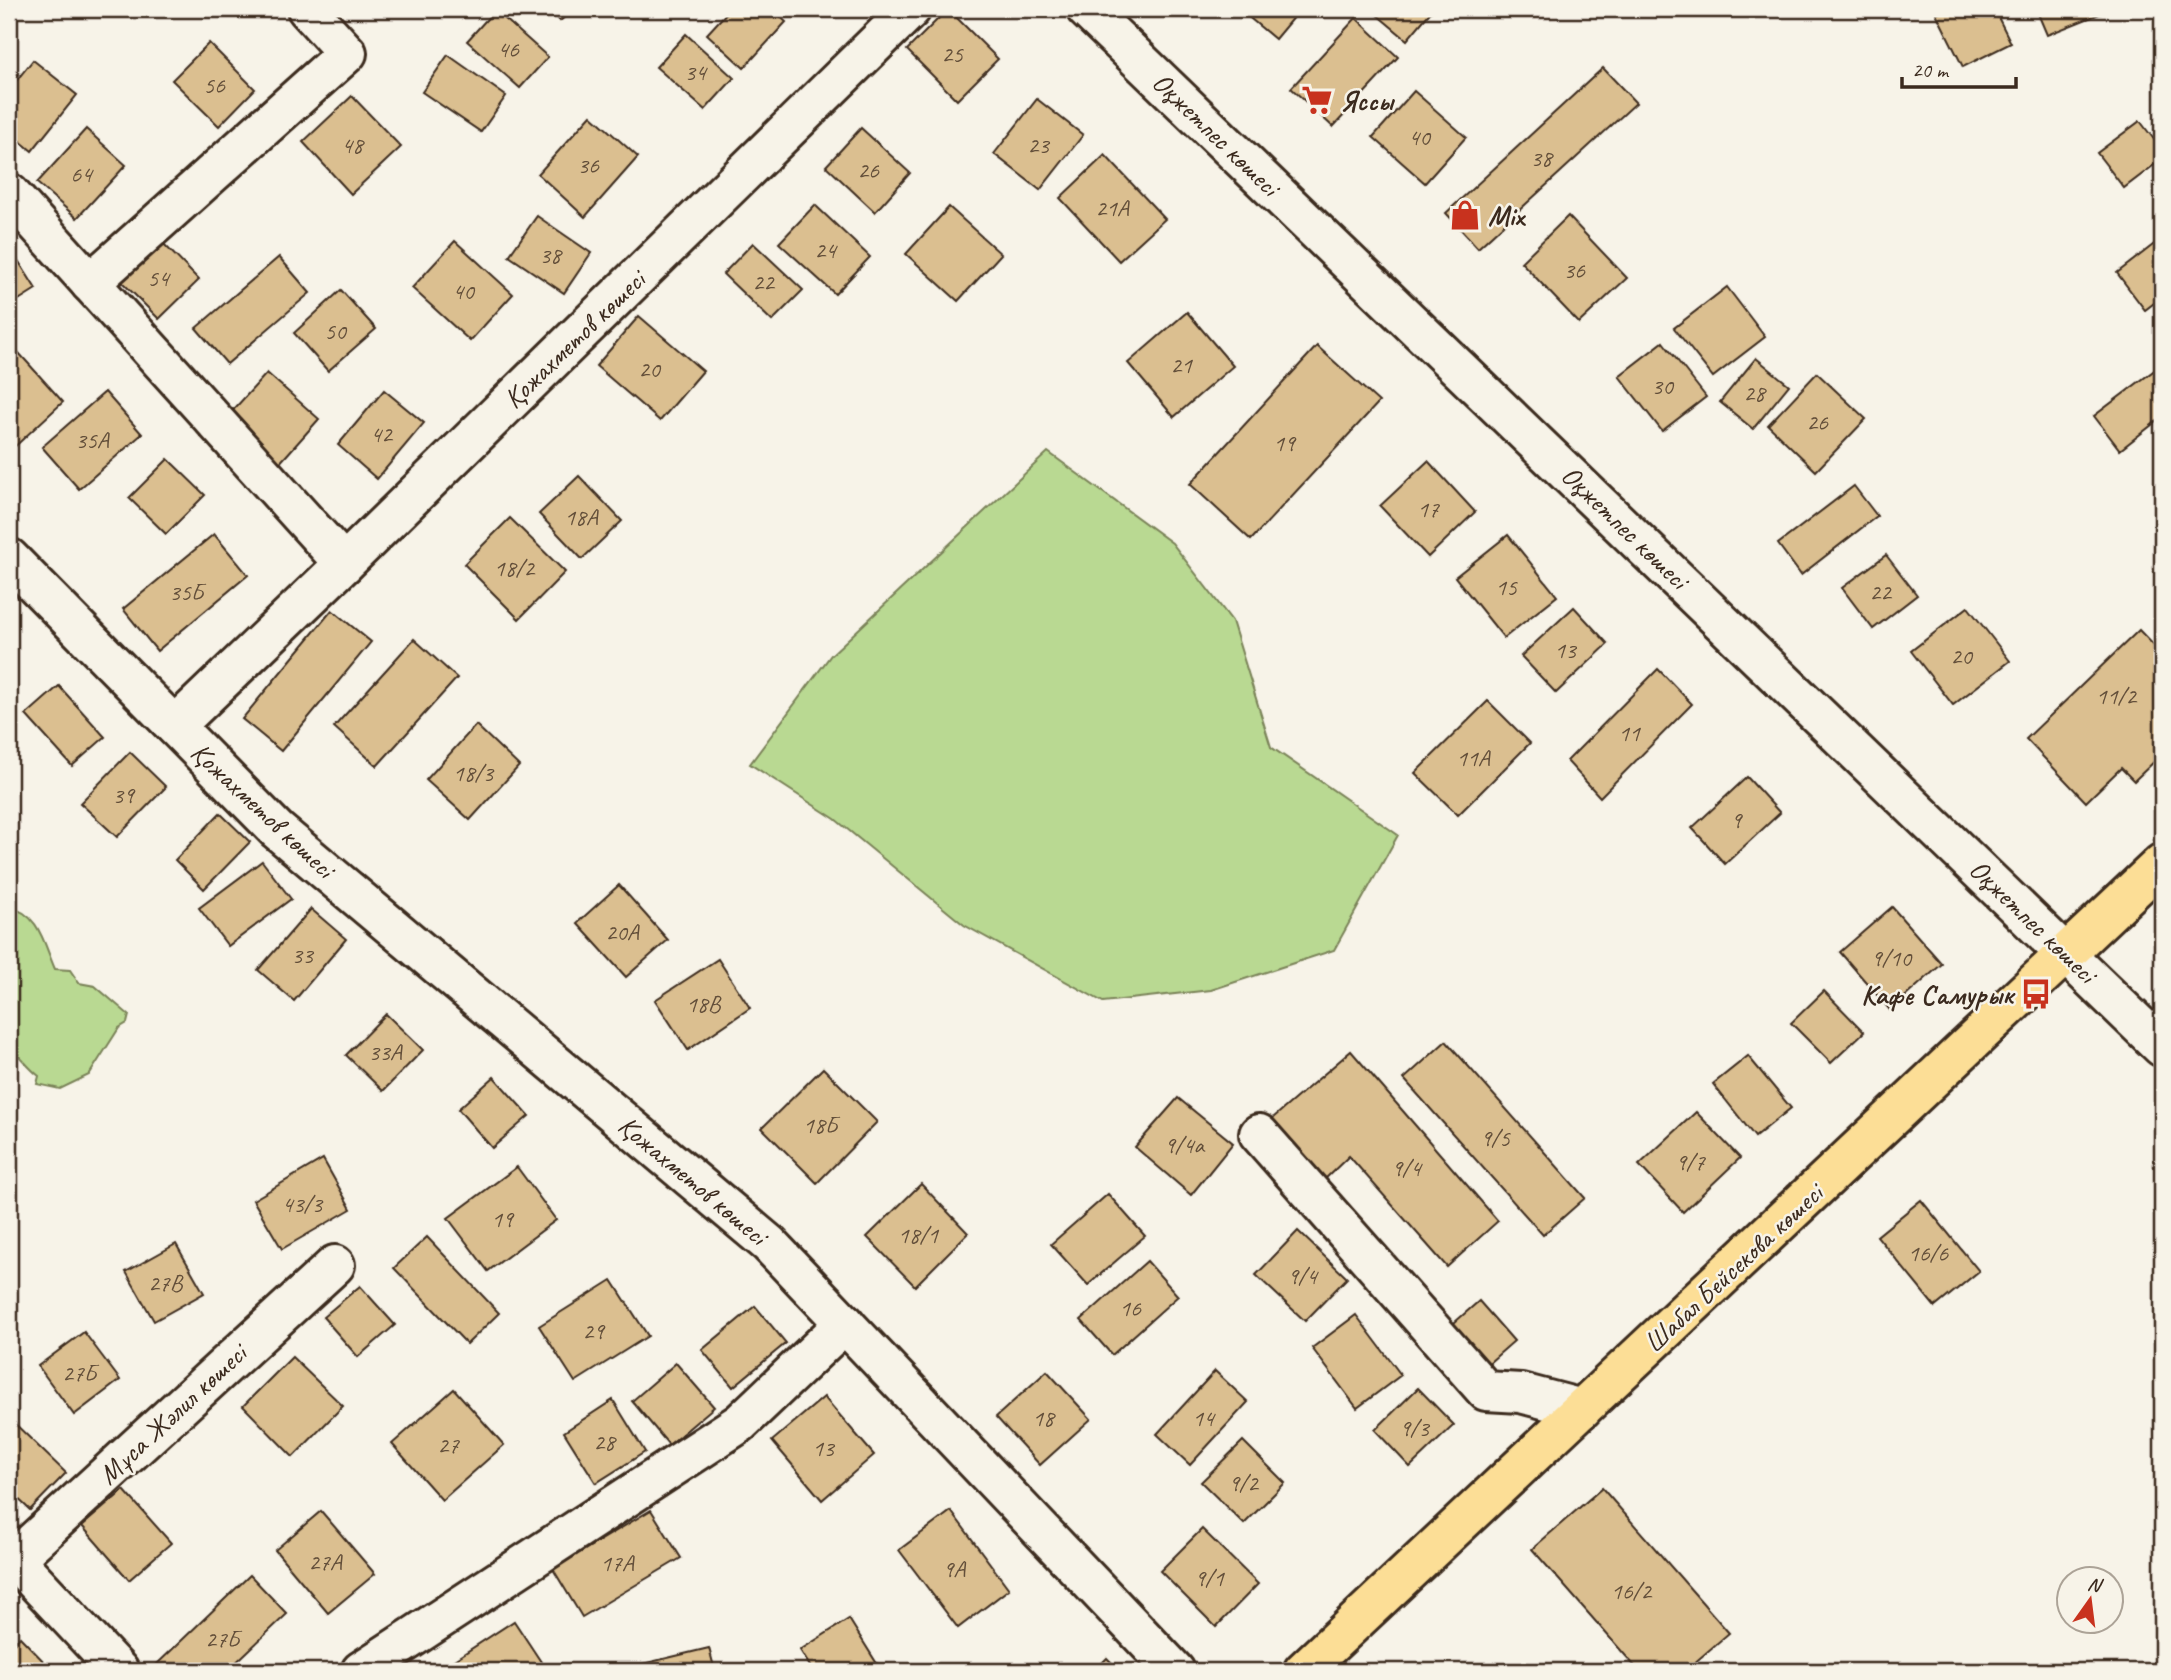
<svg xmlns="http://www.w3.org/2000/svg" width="2171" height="1680" font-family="Caveat,sans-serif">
  <rect width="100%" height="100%" fill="#f7f3e8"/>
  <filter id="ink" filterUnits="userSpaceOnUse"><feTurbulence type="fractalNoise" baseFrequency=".0143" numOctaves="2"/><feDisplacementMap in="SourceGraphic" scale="14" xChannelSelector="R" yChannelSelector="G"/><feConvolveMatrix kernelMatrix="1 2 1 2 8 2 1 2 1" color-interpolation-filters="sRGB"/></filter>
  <g filter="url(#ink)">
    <g fill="#b9d992" stroke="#7a8258" stroke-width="2">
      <path d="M 1048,452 L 1172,543 L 1232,621 L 1271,747 L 1398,835 L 1334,950 L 1211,990 L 1103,1002 L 964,925 L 835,819 L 750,764 L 831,655 Z"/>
      <path d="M 9,907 C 39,913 44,944 55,969 L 70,970 L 79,983 L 95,986 L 129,1015 L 127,1023 L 119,1028 L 89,1075 L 60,1089 L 37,1084 L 39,1076 C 27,1067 21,1056 9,1047 Z"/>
    </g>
    <g fill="#dbbf90" stroke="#3b2a1e" stroke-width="2">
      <path d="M 549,9 L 574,9 L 560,21 Z"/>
      <path d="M 730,9 L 772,9 L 786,22 L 744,68 L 707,34 Z"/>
      <path d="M 948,9 L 998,59 L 957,100 L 907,50 Z"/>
      <path d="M 1239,9 L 1300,9 L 1275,39 Z"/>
      <path d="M 1370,9 L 1433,9 L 1407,40 Z"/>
      <path d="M 1945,9 L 1994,9 L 2011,43 L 1963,67 L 1936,13 Z"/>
      <path d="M 2036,9 L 2106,9 L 2107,11 L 2047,35 Z"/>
      <path d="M 495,10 L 548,57 L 520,88 L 467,41 Z"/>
      <path d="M 1356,18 L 1398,57 L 1333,127 L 1291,88 Z"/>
      <path d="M 686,34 L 734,78 L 705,110 L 656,67 Z"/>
      <path d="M 209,43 L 255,89 L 219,126 L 172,80 Z"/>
      <path d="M 448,55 L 506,96 L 481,132 L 422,92 Z"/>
      <path d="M 33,60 L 77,95 L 32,151 L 9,132 L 9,90 Z"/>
      <path d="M 1603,68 L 1636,103 L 1478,248 L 1446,213 Z"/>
      <path d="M 1414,91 L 1466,137 L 1425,183 L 1373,137 Z"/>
      <path d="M 352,96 L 401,147 L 351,194 L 303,142 Z"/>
      <path d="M 1037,99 L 1083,135 L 1040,190 L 994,154 Z"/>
      <path d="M 591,115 L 638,157 L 585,217 L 538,174 Z"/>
      <path d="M 2140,121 L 2162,150 L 2162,159 L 2124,188 L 2097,153 Z"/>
      <path d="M 861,128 L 910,173 L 875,212 L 826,166 Z"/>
      <path d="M 86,129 L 126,165 L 77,218 L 37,183 Z"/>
      <path d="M 1105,155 L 1165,219 L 1119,261 L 1060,198 Z"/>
      <path d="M 815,205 L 870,257 L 835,294 L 779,243 Z"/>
      <path d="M 949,207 L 1001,254 L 958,301 L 906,254 Z"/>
      <path d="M 537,216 L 591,253 L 564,293 L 509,256 Z"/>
      <path d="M 1568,216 L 1627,278 L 1579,323 L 1521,262 Z"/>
      <path d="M 157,237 L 199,280 L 159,319 L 116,276 Z"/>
      <path d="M 2162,238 L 2162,297 L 2145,310 L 2117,273 Z"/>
      <path d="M 455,241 L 513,294 L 470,341 L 412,288 Z"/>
      <path d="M 753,243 L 803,290 L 772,321 L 723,274 Z"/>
      <path d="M 9,246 L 36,289 L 9,306 Z"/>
      <path d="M 279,257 L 310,293 L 227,364 L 196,328 Z"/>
      <path d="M 1727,287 L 1765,337 L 1713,377 L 1674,328 Z"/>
      <path d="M 341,290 L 376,329 L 328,371 L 294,333 Z"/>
      <path d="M 1187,312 L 1233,366 L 1174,417 L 1128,363 Z"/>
      <path d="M 639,316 L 703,371 L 660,421 L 596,366 Z"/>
      <path d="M 1663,342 L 1706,397 L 1662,431 L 1619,376 Z"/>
      <path d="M 1317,346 L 1379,402 L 1251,540 L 1190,484 Z"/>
      <path d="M 18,352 L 63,402 L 9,452 L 9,360 Z"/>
      <path d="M 1756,358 L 1789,385 L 1753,429 L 1720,402 Z"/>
      <path d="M 2156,369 L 2162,377 L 2162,417 L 2120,450 L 2094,416 Z"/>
      <path d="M 267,373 L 319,419 L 277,466 L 225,419 Z"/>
      <path d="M 1817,373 L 1866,419 L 1816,471 L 1768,425 Z"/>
      <path d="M 384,390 L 424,423 L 377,479 L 338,445 Z"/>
      <path d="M 105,392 L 142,434 L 79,489 L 42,447 Z"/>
      <path d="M 168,459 L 205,495 L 166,534 L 129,498 Z"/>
      <path d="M 1428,461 L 1475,512 L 1428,557 L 1380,506 Z"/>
      <path d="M 579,476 L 622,521 L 582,559 L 539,514 Z"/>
      <path d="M 1854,486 L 1877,516 L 1801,575 L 1778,544 Z"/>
      <path d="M 510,518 L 565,572 L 519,619 L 464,564 Z"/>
      <path d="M 214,534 L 248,575 L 157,651 L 123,609 Z"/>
      <path d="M 1508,535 L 1557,596 L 1504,638 L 1455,577 Z"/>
      <path d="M 1886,555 L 1917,595 L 1873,629 L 1842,588 Z"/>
      <path d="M 1574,607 L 1608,644 L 1556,693 L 1521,656 Z"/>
      <path d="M 1968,607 L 2010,661 L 1953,705 L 1911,651 Z"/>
      <path d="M 332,610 L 371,642 L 281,751 L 242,719 Z"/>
      <path d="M 2139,630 L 2162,654 L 2162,754 L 2134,781 L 2121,768 L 2086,802 L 2026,739 Z"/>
      <path d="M 414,639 L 457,678 L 377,766 L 334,727 Z"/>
      <path d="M 1658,669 L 1692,704 L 1600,797 L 1567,761 Z"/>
      <path d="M 59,686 L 105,737 L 72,766 L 26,715 Z"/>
      <path d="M 1488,701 L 1530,743 L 1458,815 L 1415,773 Z"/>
      <path d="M 476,725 L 519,766 L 470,820 L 426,780 Z"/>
      <path d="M 130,752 L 166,787 L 117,837 L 80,803 Z"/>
      <path d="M 1747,777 L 1780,813 L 1725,864 L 1692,828 Z"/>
      <path d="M 220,813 L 250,842 L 204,889 L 175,860 Z"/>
      <path d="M 262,861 L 291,899 L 228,946 L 199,908 Z"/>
      <path d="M 619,885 L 668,940 L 626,977 L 577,923 Z"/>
      <path d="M 1892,907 L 1942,964 L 1890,1010 L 1840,952 Z"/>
      <path d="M 311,909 L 346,939 L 294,1001 L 258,970 Z"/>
      <path d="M 718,959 L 750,1008 L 688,1050 L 655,1000 Z"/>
      <path d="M 1824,991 L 1864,1032 L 1831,1063 L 1791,1023 Z"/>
      <path d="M 386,1014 L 423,1050 L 383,1091 L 346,1055 Z"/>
      <path d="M 1446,1041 L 1585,1198 L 1543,1235 L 1404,1079 Z"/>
      <path d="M 1351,1051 L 1498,1221 L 1447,1267 L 1349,1156 L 1323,1181 L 1267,1123 Z"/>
      <path d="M 1748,1056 L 1791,1108 L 1755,1137 L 1713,1084 Z"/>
      <path d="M 823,1068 L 877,1122 L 817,1183 L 762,1128 Z"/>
      <path d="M 494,1077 L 529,1116 L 492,1148 L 458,1109 Z"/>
      <path d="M 1178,1098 L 1233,1143 L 1191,1195 L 1135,1147 Z"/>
      <path d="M 1696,1112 L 1740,1158 L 1683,1212 L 1639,1165 Z"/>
      <path d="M 323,1159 L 351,1209 L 282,1249 L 253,1200 Z"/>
      <path d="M 517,1167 L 556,1220 L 488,1271 L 448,1218 Z"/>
      <path d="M 921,1184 L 968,1233 L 915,1286 L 867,1237 Z"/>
      <path d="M 1108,1194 L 1145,1236 L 1088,1285 L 1051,1244 Z"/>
      <path d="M 1921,1200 L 1979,1271 L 1935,1307 L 1877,1236 Z"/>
      <path d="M 1298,1231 L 1347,1278 L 1305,1321 L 1256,1275 Z"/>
      <path d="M 427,1237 L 499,1313 L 467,1344 L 394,1268 Z"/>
      <path d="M 176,1244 L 204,1293 L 154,1321 L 126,1272 Z"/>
      <path d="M 1147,1261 L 1178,1296 L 1112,1355 L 1081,1320 Z"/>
      <path d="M 612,1280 L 648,1336 L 575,1382 L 539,1326 Z"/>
      <path d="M 360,1286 L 395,1325 L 358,1357 L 323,1317 Z"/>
      <path d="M 1479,1301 L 1514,1341 L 1482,1369 L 1447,1329 Z"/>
      <path d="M 755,1306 L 786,1343 L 733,1387 L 702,1350 Z"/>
      <path d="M 1356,1315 L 1401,1375 L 1357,1408 L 1312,1348 Z"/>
      <path d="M 84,1332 L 120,1380 L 74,1415 L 38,1366 Z"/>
      <path d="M 292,1357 L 343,1406 L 293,1457 L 243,1406 Z"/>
      <path d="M 676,1363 L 714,1407 L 669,1445 L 632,1401 Z"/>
      <path d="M 1047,1371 L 1091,1419 L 1040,1465 L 996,1417 Z"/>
      <path d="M 1215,1371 L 1248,1402 L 1190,1465 L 1157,1434 Z"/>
      <path d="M 1418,1388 L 1454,1425 L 1410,1467 L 1375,1430 Z"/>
      <path d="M 454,1389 L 504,1445 L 442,1500 L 392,1444 Z"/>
      <path d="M 824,1397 L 874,1455 L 822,1500 L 772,1441 Z"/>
      <path d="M 613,1400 L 645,1452 L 596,1483 L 564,1432 Z"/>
      <path d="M 9,1418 L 66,1473 L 30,1510 L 9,1490 Z"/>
      <path d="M 1243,1441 L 1285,1483 L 1244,1524 L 1201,1482 Z"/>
      <path d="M 1602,1488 L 1729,1633 L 1685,1671 L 1639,1671 L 1532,1549 Z"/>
      <path d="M 124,1490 L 171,1543 L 129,1580 L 82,1526 Z"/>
      <path d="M 651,1510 L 681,1558 L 582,1617 L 553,1569 Z"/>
      <path d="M 321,1511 L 375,1574 L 328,1613 L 275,1550 Z"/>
      <path d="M 951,1511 L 1009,1589 L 958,1628 L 899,1550 Z"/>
      <path d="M 1202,1529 L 1258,1584 L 1216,1627 L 1160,1571 Z"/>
      <path d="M 250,1575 L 287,1614 L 227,1671 L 162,1671 L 156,1665 Z"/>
      <path d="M 849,1619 L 879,1667 L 872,1671 L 813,1671 L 800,1650 Z"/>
      <path d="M 514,1621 L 547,1671 L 453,1671 L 448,1664 Z"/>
      <path d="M 20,1637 L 53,1671 L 9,1671 L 9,1648 Z"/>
      <path d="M 709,1648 L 715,1671 L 631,1671 L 630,1667 Z"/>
      <path d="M 1107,1658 L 1120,1671 L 1094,1671 Z"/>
    </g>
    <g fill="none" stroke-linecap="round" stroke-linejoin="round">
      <g stroke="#3b2a1e" stroke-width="44">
        <g id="minor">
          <path d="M 1086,9 L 2162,1047"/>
          <path d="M 9,193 L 344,564"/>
          <path d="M 90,283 L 347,53 L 307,9"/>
          <path d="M 9,558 L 277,830 L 769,1244 L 1175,1671"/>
          <path d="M 175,726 L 344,564 L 911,9"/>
          <path d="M 1259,1134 L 1486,1391 L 1521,1393 L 1582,1409"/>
          <path d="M 14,1559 L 119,1671"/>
          <path d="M 9,1564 L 335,1265"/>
          <path d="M 361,1671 L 740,1423 L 845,1323"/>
        </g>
      </g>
      <g stroke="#3b2a1e" stroke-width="44">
        <path id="major" d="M 1303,1671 L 2162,863"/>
      </g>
      <use href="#minor" stroke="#f7f3e8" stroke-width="38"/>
      <use href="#major" stroke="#fcde96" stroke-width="38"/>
    </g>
  </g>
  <defs>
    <g id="supermarket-bare" transform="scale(2.415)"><path d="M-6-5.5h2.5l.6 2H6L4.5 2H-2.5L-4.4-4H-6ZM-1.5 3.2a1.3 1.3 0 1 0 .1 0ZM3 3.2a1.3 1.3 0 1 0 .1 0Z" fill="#c8321e" stroke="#f7f3e8" stroke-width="2.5" paint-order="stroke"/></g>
    <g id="shop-bare" transform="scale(2.415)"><path d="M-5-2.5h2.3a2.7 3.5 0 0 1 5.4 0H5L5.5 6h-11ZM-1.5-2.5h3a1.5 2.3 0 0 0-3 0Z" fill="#c8321e" stroke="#f7f3e8" stroke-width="2.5" paint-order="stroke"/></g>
    <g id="bus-bare" transform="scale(2.415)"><path d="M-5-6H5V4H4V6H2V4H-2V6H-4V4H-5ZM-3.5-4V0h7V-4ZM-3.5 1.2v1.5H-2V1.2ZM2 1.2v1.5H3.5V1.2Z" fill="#c8321e" stroke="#f7f3e8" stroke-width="2.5" paint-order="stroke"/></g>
  </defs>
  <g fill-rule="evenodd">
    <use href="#supermarket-bare" x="1317" y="100"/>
    <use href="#shop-bare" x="1465" y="215"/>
    <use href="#bus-bare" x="2036" y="994"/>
  </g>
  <g text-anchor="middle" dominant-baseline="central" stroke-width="5" stroke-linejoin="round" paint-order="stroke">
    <g font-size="24" fill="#634f3a">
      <text x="508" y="49">46</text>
      <text x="952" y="54">25</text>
      <text x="695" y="72">34</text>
      <text x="214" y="85">56</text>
      <text x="1419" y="137">40</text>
      <text x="352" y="145">48</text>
      <text x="1038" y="145">23</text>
      <text x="1541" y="158">38</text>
      <text x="588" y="165">36</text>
      <text x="868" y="170">26</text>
      <text x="81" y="174">64</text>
      <text x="1112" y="208">21А</text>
      <text x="825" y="250">24</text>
      <text x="550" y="255">38</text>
      <text x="1574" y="270">36</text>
      <text x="158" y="278">54</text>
      <text x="763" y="282">22</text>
      <text x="463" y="291">40</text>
      <text x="335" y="331">50</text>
      <text x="1181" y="365">21</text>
      <text x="649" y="369">20</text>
      <text x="1662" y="386">30</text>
      <text x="1754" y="393">28</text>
      <text x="1817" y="422">26</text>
      <text x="381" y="434">42</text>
      <text x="92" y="440">35А</text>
      <text x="1284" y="443">19</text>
      <text x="1428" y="509">17</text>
      <text x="581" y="517">18А</text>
      <text x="514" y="568">18/2</text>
      <text x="1506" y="587">15</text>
      <text x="186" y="592">35Б</text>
      <text x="1880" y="592">22</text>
      <text x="1565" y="650">13</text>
      <text x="1961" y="656">20</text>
      <text x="2116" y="696">11/2</text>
      <text x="1629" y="733">11</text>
      <text x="1473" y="758">11А</text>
      <text x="473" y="773">18/3</text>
      <text x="123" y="795">39</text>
      <text x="1736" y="820">9</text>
      <text x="622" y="932">20А</text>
      <text x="302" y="955">33</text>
      <text x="1891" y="958">9/10</text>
      <text x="703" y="1004">18В</text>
      <text x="385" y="1052">33А</text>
      <text x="820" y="1125">18Б</text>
      <text x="1495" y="1138">9/5</text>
      <text x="1184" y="1145">9/4а</text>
      <text x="1690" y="1162">9/7</text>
      <text x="1406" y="1168">9/4</text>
      <text x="302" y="1204">43/3</text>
      <text x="502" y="1219">19</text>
      <text x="918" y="1235">18/1</text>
      <text x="1928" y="1253">16/6</text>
      <text x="1302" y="1276">9/4</text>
      <text x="165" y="1283">27В</text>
      <text x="1130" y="1308">16</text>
      <text x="593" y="1331">29</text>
      <text x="79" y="1373">27Б</text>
      <text x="1043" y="1418">18</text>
      <text x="1203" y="1418">14</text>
      <text x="1414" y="1428">9/3</text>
      <text x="604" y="1442">28</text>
      <text x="448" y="1445">27</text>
      <text x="823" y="1448">13</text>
      <text x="1243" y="1483">9/2</text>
      <text x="325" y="1562">27А</text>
      <text x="617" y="1563">17А</text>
      <text x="954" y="1569">9А</text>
      <text x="1209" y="1578">9/1</text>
      <text x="1631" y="1591">16/2</text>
      <text x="222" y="1639">27Б</text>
    </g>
    <g font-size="28" font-weight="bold" fill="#3b2a1e" stroke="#f7f3e8" text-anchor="start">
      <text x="1340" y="100">Яссы</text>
      <text x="1488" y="215">Mix</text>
      <text x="2013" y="994" text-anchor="end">Кафе Самурык</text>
    </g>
    <g font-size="28" fill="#3b2a1e" stroke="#f7f3e8">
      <text transform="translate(1216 134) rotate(44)">Оқжетпес көшесі</text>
      <text transform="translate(574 339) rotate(-44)">Қожахметов көшесі</text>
      <text transform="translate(1625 527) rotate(44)">Оқжетпес көшесі</text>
      <text transform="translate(263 810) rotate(43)">Қожахметов көшесі</text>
      <text transform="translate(2033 921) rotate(44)">Оқжетпес көшесі</text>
      <text transform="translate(693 1180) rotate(40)">Қожахметов көшесі</text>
      <text transform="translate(1733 1268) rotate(-43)">Шабал Бейсекова көшесі</text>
      <text transform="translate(172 1414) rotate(-43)">Мұса Жәлил көшесі</text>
    </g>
  </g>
  <rect width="2171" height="1680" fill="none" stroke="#f7f3e8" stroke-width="35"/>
  <rect x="18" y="18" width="2136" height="1645" fill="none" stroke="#3b2a1e" stroke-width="2.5" filter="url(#ink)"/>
  <g transform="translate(2090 1600) rotate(14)"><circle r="33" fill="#f7f3e8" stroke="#aca397" stroke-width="2"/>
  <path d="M0-5L12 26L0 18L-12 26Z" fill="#c8321e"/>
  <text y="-10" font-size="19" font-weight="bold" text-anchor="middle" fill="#3b2a1e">N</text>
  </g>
  <path d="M1902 77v10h114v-10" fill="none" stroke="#3b2a1e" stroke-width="3.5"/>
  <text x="1912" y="77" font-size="21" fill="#3b2a1e" stroke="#f7f3e8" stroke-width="5" paint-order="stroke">20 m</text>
</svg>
